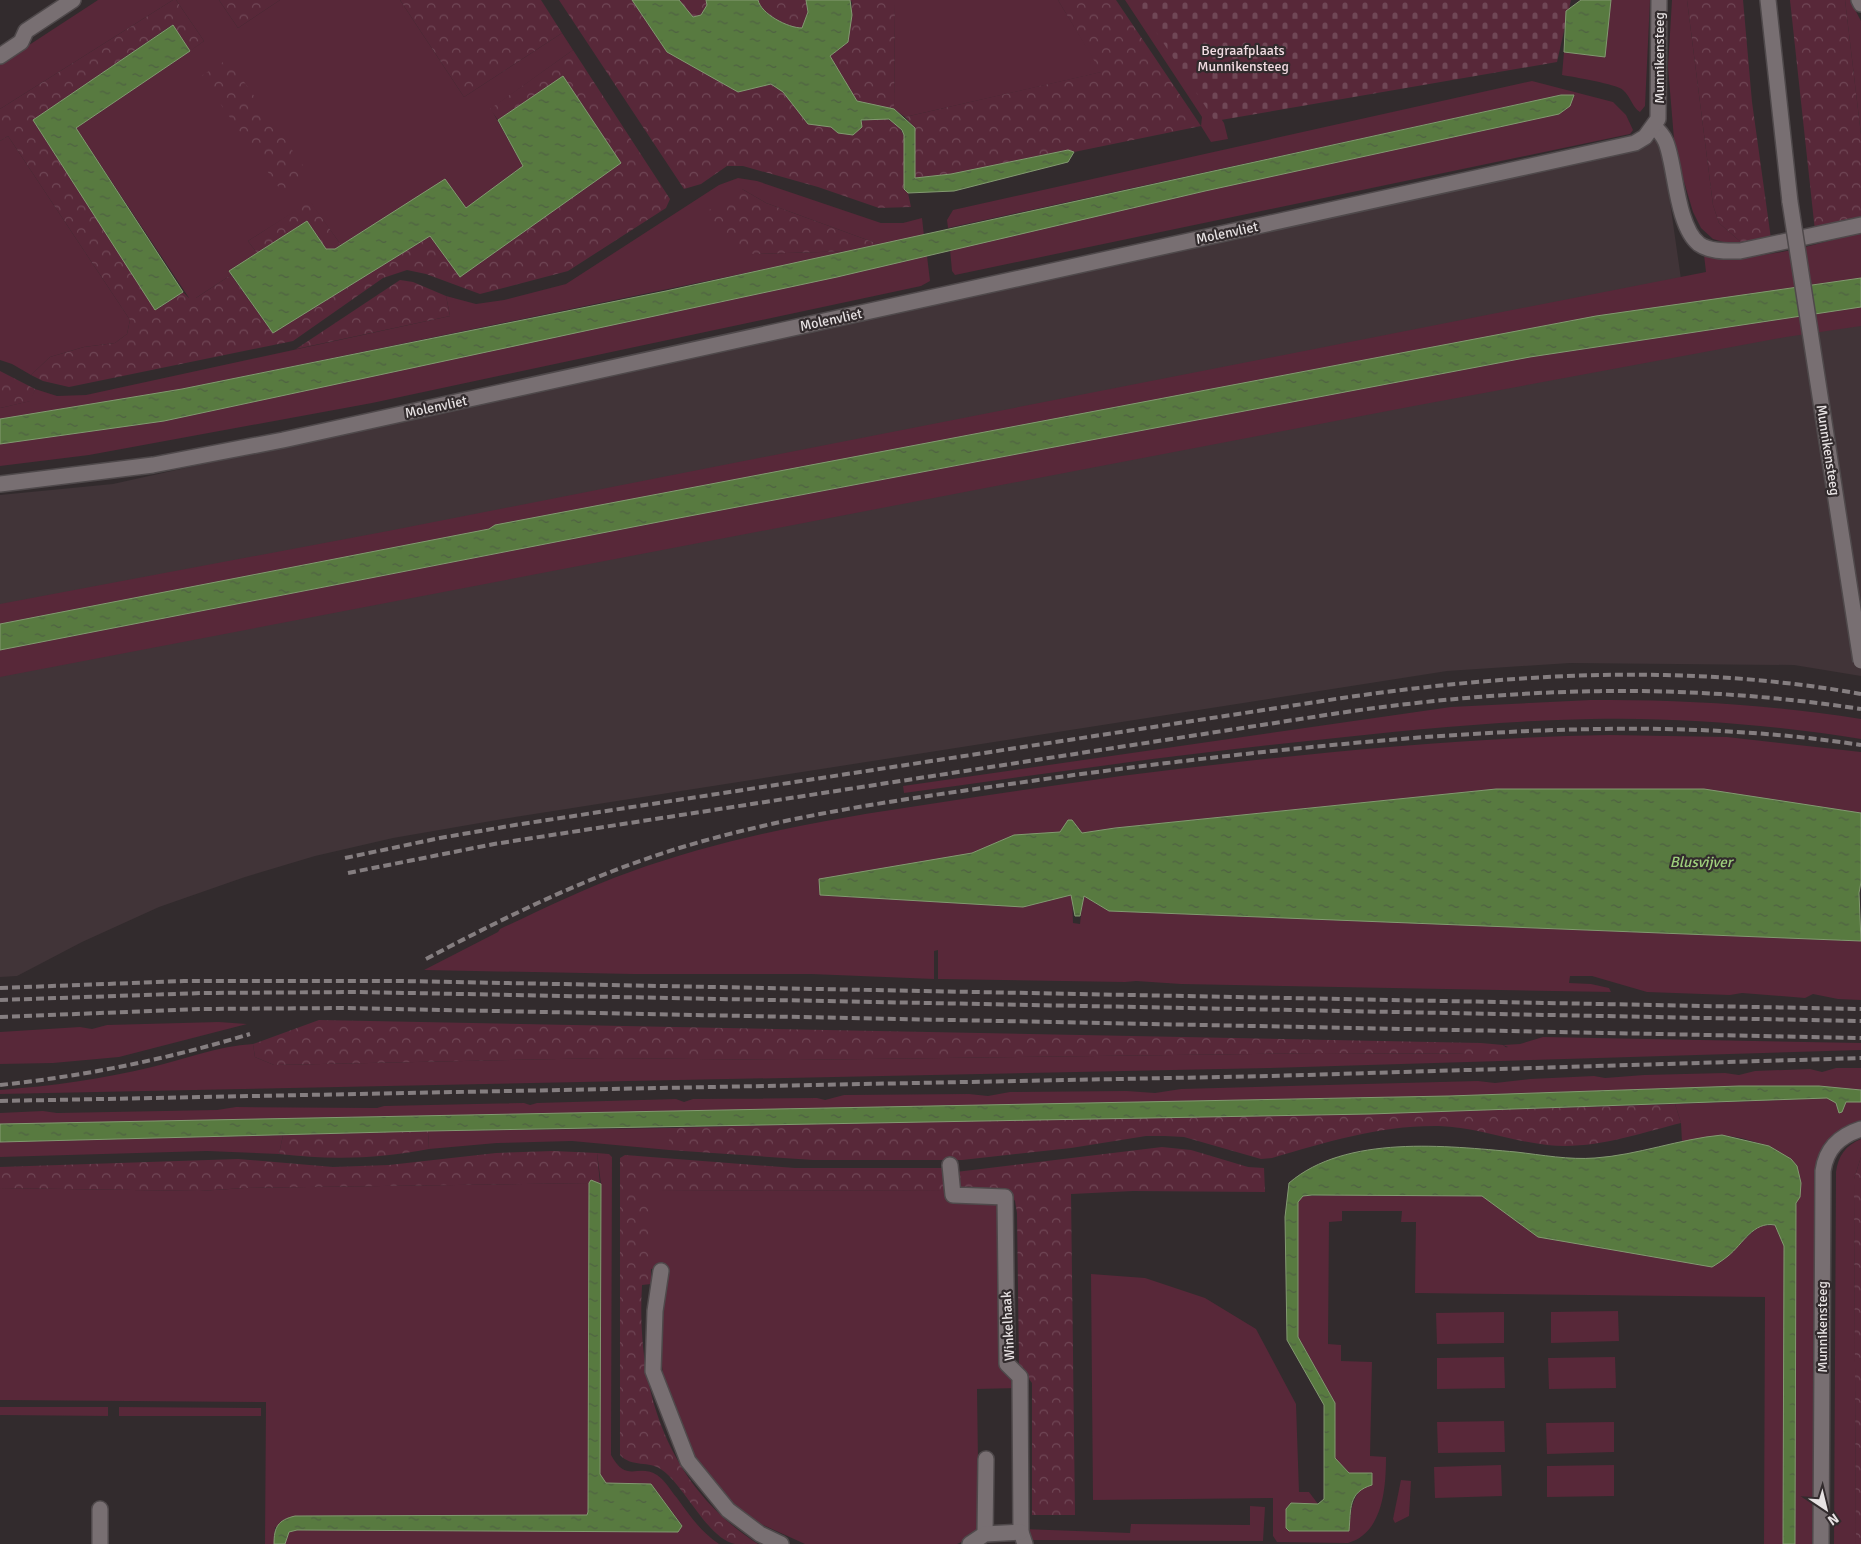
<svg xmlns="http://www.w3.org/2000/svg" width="1861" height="1544" font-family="Signika,sans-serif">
  <defs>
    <pattern id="forest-crowns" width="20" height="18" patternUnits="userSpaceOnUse" patternTransform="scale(1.25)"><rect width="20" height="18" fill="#582839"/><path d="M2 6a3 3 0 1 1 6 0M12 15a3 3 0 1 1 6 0" fill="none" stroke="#704756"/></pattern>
    <pattern id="cemetery-stones" width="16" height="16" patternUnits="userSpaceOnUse" patternTransform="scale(1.25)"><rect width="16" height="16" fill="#582839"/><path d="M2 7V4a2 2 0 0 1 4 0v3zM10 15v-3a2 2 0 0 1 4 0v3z" fill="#704756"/></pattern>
    <pattern id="water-ripples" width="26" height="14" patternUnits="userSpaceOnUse" patternTransform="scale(1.25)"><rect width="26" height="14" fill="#587a40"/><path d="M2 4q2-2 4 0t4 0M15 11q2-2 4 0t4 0" fill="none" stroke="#4f6242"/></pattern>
  </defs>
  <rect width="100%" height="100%" fill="#322b2d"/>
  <path fill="#413438" d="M 1661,139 L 1685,307 L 1861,296 L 1861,676 L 1794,665 L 1570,663 L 1447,671 L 515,817 L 393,838 L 315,856 L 245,877 L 159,907 L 82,942 L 17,976 L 0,977 L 0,495 L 113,484 Z"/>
  <g fill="#582839">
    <path d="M 98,0 L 173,0 L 0,109 L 0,64 Z"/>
    <path d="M 176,0 L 219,0 L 238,28 L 280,0 L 400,0 L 464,97 L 562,33 L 573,50 L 491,109 L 523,166 L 466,208 L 445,180 L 341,245 L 310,202 L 248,241 L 257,253 L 229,271 L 231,275 L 196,298 L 189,298 L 76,128 L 204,41 Z"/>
    <path d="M 895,0 L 1058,0 L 1102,72 L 905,117 L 894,109 Z"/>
    <path d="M 1125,0 L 1141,0 L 1224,123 L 1228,139 L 1211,142 L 1201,126 L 1202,117 Z"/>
    <path d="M 1611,0 L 1650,0 L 1645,106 L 1640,112 C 1632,107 1631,97 1623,90 C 1617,84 1573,77 1562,75 L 1564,52 L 1605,57 Z"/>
    <path d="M 1672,0 L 1687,0 L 1713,205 L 1719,223 L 1742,243 L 1730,244 L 1713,239 L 1701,228 L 1693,212 L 1675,151 L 1668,67 Z"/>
    <path d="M 1845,0 L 1850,0 L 1861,21 L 1861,135 Z"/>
    <path d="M 1532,81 L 1613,102 L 1626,115 L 1633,130 L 1630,134 L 955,275 L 952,271 L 950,249 L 1205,191 L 1573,95 L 1561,95 L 948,228 L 947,220 L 953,210 Z"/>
    <path d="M 8,136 L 130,320 L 127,334 L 115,343 L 84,347 L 50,357 L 31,375 L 12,364 L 0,360 L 0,141 Z"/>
    <path d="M 738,178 L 757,181 L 881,223 L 903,223 L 922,218 L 924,236 L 881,245 L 766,203 L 742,189 L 753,254 L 853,251 L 182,389 L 0,419 L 0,408 L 30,401 L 35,389 L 57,396 L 86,395 L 450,316 L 446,296 L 476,304 L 504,300 L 566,284 L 719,185 Z"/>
    <path d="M 1861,232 L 1861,278 L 1596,316 L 495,525 L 489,529 L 0,624 L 0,604 L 388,531 L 1706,272 L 1704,255 C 1753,264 1813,245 1861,232 Z"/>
    <path d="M 927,256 L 930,281 L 921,286 L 372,403 L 89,455 L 0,466 L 0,444 L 164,421 Z"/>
    <path d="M 1861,307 L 1861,326 L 1786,337 L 1419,405 L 0,677 L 0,650 L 679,518 L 1530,357 Z"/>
    <path d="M 1591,700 C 1682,699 1771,705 1861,719 L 1861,739 C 1772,725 1681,717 1591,719 C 1499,721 1408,730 1317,740 C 1179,754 1042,774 904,793 L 903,786 L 1451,707 Z"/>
    <path d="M 1609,735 L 1727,737 L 1861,752 L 1861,813 L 1704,789 L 1496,789 L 1115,828 L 1081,833 L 1072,820 L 1060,832 L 1014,835 L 972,853 L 820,895 L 1023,907 L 1072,895 L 1073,923 L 1080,924 L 1083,896 L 1109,911 L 1861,941 L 1861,1000 L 1838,999 L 1813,994 L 1805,998 L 1742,993 L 1730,995 L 1647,992 L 1592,976 L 1570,976 L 1569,983 L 1591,984 L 1609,988 L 1611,992 L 1181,984 L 1136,981 L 1125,982 L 938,979 L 938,950 L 934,951 L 934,979 L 811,974 L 633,974 L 424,970 L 498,932 L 500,929 C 543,909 585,888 630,872 C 727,837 828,819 930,804 C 993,794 1057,785 1121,776 C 1283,756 1446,738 1609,735 Z"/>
    <path d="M 219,1022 L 247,1024 L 119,1057 L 53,1063 L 0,1064 L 0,1032 L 80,1027 L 92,1029 L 107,1025 Z"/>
    <path d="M 1543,1037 L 1861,1043 L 1861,1050 L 1270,1068 L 0,1094 L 0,1090 C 51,1086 103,1079 152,1067 C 186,1059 218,1046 253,1044 L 255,1057 L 274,1065 L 608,1058 L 791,1060 L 1320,1053 L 1459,1054 L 1508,1047 L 1503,1045 L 1520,1044 Z"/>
    <path d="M 1836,1068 L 1861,1068 L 1861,1090 L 1819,1086 L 1739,1086 L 1449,1096 L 0,1124 L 0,1113 L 43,1111 L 57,1113 L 217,1110 L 236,1107 L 377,1108 L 384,1106 L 524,1103 L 530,1105 L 537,1103 L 676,1099 L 684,1102 L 693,1099 L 817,1098 L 825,1100 L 844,1095 L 969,1094 L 988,1096 L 1010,1092 L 1127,1091 L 1155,1093 L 1181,1089 L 1478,1081 L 1495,1083 L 1530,1079 L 1594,1076 L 1605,1078 L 1644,1075 L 1725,1073 L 1739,1075 L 1755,1071 L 1810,1069 L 1822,1072 Z"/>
    <path d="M 1828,1098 L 1836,1103 L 1839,1113 L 1846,1102 L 1861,1102 L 1861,1121 L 1840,1130 L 1823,1150 L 1816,1544 L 1795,1544 L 1795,1211 L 1801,1183 L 1797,1166 L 1791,1159 L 1769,1146 L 1741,1138 L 1722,1135 L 1682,1143 L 1681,1123 L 1675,1104 Z"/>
    <path d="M 669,1128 L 669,1150 L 572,1141 L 497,1143 L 429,1149 L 428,1131 Z"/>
    <path d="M 283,1135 L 279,1154 L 207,1151 L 0,1157 L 0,1142 Z"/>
    <path d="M 1861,1139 L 1861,1157 L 1854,1179 L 1856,1544 L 1834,1544 L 1836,1172 C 1838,1156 1846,1145 1861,1139 Z"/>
    <path d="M 597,1153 L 609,1154 L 612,1157 L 611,1455 C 627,1484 637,1463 657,1475 C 665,1480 671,1491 677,1498 C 690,1516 701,1532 719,1544 L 285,1544 L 289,1532 L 297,1530 L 678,1532 L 682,1525 L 651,1484 L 606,1483 L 599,1474 L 601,1184 Z"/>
    <path d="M 589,1183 L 588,1512 L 586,1516 L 275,1527 L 274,1544 L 265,1544 L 266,1402 L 0,1400 L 0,1188 L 199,1191 L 244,1188 Z"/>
    <path d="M 949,1190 L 999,1201 L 999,1366 L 1019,1388 L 977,1389 L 978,1462 L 983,1470 L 984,1532 L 957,1544 L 805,1544 L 743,1516 L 717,1491 L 696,1459 L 671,1404 L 663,1375 L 659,1339 L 661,1301 L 669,1267 L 651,1269 L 651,1191 Z"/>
    <path d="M 1346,1195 L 1482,1196 L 1506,1212 L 1746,1238 L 1759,1226 L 1775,1225 L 1784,1246 L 1783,1544 L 1764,1544 L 1765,1297 L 1415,1293 L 1416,1222 L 1401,1222 L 1402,1211 L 1342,1211 L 1342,1221 L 1329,1222 L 1328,1344 L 1341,1345 L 1341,1361 L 1372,1362 L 1370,1456 L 1386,1457 C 1386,1488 1383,1533 1348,1543 L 1277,1542 L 1273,1536 L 1273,1498 L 1093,1500 L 1091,1274 L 1145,1278 L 1205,1298 L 1256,1329 L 1296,1404 L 1299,1492 L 1309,1492 L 1318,1504 L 1291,1503 L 1349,1530 C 1352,1498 1354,1499 1372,1473 L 1349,1473 L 1335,1458 L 1335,1403 L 1298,1337 L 1298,1202 L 1303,1196 Z"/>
    <path d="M 1618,1311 L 1619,1341 L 1551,1343 L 1551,1312 Z"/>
    <path d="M 1504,1312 L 1504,1343 L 1437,1344 L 1436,1313 Z"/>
    <path d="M 1504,1357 L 1505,1388 L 1437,1389 L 1437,1358 Z"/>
    <path d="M 1615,1357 L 1616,1388 L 1549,1389 L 1548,1358 Z"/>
    <path d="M 0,1407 L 108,1407 L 108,1416 L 0,1415 Z"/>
    <path d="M 119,1407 L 261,1408 L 261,1416 L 119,1416 Z"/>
    <path d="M 1504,1421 L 1505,1452 L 1438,1453 L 1437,1422 Z"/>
    <path d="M 1614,1422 L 1614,1452 L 1547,1454 L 1546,1423 Z"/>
    <path d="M 1501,1465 L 1502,1496 L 1435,1498 L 1434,1467 Z"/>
    <path d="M 1614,1465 L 1614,1496 L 1547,1497 L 1547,1466 Z"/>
    <path d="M 1401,1480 L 1411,1481 L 1409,1516 L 1395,1523 L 1393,1519 Z"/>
    <path d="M 1250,1506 L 1265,1507 L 1263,1541 L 1030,1540 L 1023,1529 L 1130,1533 L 1131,1524 L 1250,1525 Z"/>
  </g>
  <g fill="url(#forest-crowns)">
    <path d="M 173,0 L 176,0 L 204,41 L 190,51 L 172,25 L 33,120 L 156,310 L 183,292 L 189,298 L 196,298 L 231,275 L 273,333 L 430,236 L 460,277 L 621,163 L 563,76 L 498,120 L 490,109 L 573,50 L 670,199 L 666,208 L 568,271 L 480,294 L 426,274 L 407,270 L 383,278 L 293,341 L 69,387 L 43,381 L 31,375 L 50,357 L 84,347 L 115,343 L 127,334 L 130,320 L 8,136 L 0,141 L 0,109 Z"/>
    <path d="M 219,0 L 280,0 L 238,28 Z"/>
    <path d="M 400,0 L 541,0 L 562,33 L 464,97 Z"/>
    <path d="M 559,0 L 632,0 L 667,52 L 738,92 L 771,84 L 783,92 L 808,124 L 831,127 L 838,133 C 859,121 890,105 904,136 L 904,189 L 908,193 L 911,207 L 879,208 L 818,187 L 743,166 L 727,166 L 701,184 L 684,189 Z"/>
    <path d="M 679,0 L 706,0 L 707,5 L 701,15 L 692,17 Z"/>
    <path d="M 758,0 L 806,0 L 808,12 L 802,28 C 789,28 761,14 758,0 Z"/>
    <path d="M 850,0 L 895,0 L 894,109 L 857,101 L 830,56 L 848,42 L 852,2 Z"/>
    <path d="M 1058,0 L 1116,0 L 1201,126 L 1074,152 L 1067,150 L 951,174 L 914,178 L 915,128 L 905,117 L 1101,72 Z"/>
    <path d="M 1687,0 L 1743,0 L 1752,102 L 1771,239 L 1742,243 L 1719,223 L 1713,205 Z"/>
    <path d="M 1790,0 L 1845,0 L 1861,135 L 1861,221 L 1815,231 Z"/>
    <path d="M 228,59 L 309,174 L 284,195 L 201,76 Z"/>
    <path d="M 742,189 L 766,203 L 881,245 L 853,251 L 753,254 L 718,229 L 709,210 Z"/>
    <path d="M 310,201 L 341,245 L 335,249 L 326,249 L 307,221 L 257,253 L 248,241 Z"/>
    <path d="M 400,280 L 413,282 L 446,296 L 450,316 L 296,349 Z"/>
    <path d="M 0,371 L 35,389 L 31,401 L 0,408 Z"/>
    <path d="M 319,1020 L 1481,1043 L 1503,1045 L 1509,1050 L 1504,1054 L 1320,1053 L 791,1060 L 608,1058 L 274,1065 L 255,1057 L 253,1044 Z"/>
    <path d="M 1675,1104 L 1681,1123 C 1637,1134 1593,1150 1547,1145 C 1511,1141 1475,1127 1439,1126 C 1382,1125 1326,1142 1272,1158 L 1261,1159 L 1184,1137 L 1165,1136 L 1146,1136 L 1071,1148 L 962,1160 L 813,1160 L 669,1150 L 669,1128 C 1005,1117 1340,1116 1675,1104 Z"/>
    <path d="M 428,1131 L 429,1149 C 379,1159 330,1160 279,1154 L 283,1135 Z"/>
    <path d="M 1162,1147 L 1191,1150 L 1248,1167 L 1264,1168 L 1265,1192 L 1133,1191 L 1071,1194 L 1075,1515 L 1032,1515 L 1032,1383 L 1019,1365 L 1017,1213 L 1015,1201 L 1008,1191 L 958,1189 L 956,1172 Z"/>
    <path d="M 553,1151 L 597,1153 L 600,1184 L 591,1180 L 589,1183 L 244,1188 L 199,1191 L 0,1188 L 0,1167 L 238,1159 L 333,1167 L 389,1165 L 496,1153 Z"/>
    <path d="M 625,1155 L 795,1168 L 943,1168 L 949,1190 L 651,1191 L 651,1284 L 642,1285 C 636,1388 667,1486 758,1544 C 751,1544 742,1544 735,1544 C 708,1539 684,1485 662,1470 C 649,1460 632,1468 620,1455 L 620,1158 Z"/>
    <path d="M 1861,1157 L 1861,1544 L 1856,1544 L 1854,1179 Z"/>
  </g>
  <path fill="url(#cemetery-stones)" d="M 1135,0 L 1571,0 L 1557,62 L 1215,121 Z"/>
  <g fill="url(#water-ripples)" stroke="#839971">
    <path d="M 632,0 L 679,0 L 693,17 L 701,15 L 707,5 L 706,0 L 758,0 C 761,14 788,28 802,28 L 808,12 L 806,0 L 850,0 L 852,15 L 848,42 L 830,56 L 857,101 L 894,109 L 915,128 L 915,178 L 951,174 L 1068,150 L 1074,152 L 1068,162 L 954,191 L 908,193 L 904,189 L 904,135 L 902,130 L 889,119 L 861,120 L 862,127 L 853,135 L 838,133 L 831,127 L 808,124 L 783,92 L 771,84 L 738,92 L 667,52 Z"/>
    <path d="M 1581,0 L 1611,0 L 1605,57 L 1564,52 L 1566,11 Z"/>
    <path d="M 173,25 L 190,51 L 76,128 L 183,292 L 155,310 L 33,120 Z"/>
    <path d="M 563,76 L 621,163 L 460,277 L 430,236 L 273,333 L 229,271 L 307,221 L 326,249 L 335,249 L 445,179 L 466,208 L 523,166 L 498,120 Z"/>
    <path d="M 1561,95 L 1574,95 L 1570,106 L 1559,114 L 1205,191 L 837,277 L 164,421 L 0,444 L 0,419 L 182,389 L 666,291 Z"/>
    <path d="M 1861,278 L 1861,307 L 1530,357 L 679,518 L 0,650 L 0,624 L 489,529 L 495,525 L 1596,316 Z"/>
    <path d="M 1496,789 L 1704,789 L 1861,813 L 1861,882 L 1859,893 L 1861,941 L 1109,911 L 1084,896 L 1080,916 L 1075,916 L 1071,895 L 1023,907 L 820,895 L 819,879 L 972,853 L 1014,835 L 1060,832 L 1068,820 L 1072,820 L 1082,833 L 1115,828 Z"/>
    <path d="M 1739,1086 L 1819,1086 L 1861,1090 L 1861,1102 L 1846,1102 L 1842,1112 L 1839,1113 L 1836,1103 L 1827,1098 L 1370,1114 L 428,1131 L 0,1142 L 0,1124 L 1449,1096 Z"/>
    <path d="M 1722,1135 L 1769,1146 L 1791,1159 L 1797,1166 L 1801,1183 L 1800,1197 L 1796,1203 L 1795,1544 L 1783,1544 L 1784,1246 L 1775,1225 C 1753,1221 1743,1244 1728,1256 C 1723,1260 1717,1264 1712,1267 L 1538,1237 L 1482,1196 L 1312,1195 L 1303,1196 L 1298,1202 L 1298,1337 L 1335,1403 L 1335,1458 L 1349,1473 L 1372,1473 L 1372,1485 C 1348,1492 1351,1509 1349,1531 L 1289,1531 L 1286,1528 L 1286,1509 L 1291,1503 L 1318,1504 L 1324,1499 L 1324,1405 L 1287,1340 L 1285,1217 L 1289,1183 C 1346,1134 1447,1146 1516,1152 C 1542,1155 1569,1160 1595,1158 C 1638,1155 1679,1139 1722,1135 Z"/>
    <path d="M 591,1180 L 601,1184 L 600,1474 L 606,1483 L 651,1484 L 682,1526 L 678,1532 L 297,1530 L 289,1532 L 285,1544 L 274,1544 C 274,1527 278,1520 295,1516 L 587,1515 L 588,1512 L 589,1183 Z"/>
  </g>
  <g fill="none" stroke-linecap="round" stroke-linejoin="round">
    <g stroke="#4f494b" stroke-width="18">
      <g id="pedestrian">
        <path d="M 950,1165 L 953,1195 L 1005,1197 L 1007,1364 L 1020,1377 L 1021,1532 L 1025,1544"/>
        <path d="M 661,1271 L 655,1311 L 653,1371 L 688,1461 L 728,1510 L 760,1534 L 781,1544"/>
        <path d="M 100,1509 L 100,1544"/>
        <path d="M 985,1534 L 986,1459"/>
        <path d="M 970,1544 L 985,1534 L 1021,1532"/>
      </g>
    </g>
    <g stroke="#4f494b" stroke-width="18">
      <g id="minor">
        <path d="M 1859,0 L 1861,4"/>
        <path d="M 0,56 L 21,42 L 26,31 L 73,0"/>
        <path d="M 1654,127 C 1666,136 1668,147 1671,161 C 1676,183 1680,229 1699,244 C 1710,252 1727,251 1740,251 L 1861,225"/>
        <path d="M 1821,1544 L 1823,1171 C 1826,1149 1839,1136 1861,1129"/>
      </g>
    </g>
    <g stroke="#4f494b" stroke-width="18">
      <path id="tertiary" d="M 0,484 L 153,465 L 283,440 L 1635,143 L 1645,137 L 1658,119 L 1659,0"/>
    </g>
    <g stroke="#4f494b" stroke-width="18">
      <path id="secondary" d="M 1768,0 L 1790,202"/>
    </g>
    <use href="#pedestrian" stroke="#786f72" stroke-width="15"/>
    <use href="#minor" stroke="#786f72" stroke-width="15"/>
    <use href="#tertiary" stroke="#786f72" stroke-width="15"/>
    <use href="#secondary" stroke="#786f72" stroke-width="15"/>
    <g stroke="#857e80" stroke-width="4" stroke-dasharray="8 4" stroke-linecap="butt">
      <path d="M 345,858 L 440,838 L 515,825 L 1342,698 C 1514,673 1689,663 1861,694"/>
      <path d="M 348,873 L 494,844 L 1339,713 C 1517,687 1682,682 1861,709"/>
      <path d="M 426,959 C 507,916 589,876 676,849 C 796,812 922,797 1045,779 C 1167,762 1289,748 1412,738 C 1562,727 1711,722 1861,745"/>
      <path d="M 0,988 L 184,981 L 401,981 L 1861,1009"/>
      <path d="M 0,1000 L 203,993 L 358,992 L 1861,1021"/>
      <path d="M 0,1017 L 201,1009 L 343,1008 L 1861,1038"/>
      <path d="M 0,1085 C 85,1076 168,1059 250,1034"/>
      <path d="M 0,1101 L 1271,1076 L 1861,1058"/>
    </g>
    <g stroke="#4f494b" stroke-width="18" stroke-linecap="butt">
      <path id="secondary-bridge" d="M 1790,202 L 1861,661"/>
    </g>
    <use href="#secondary-bridge" stroke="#786f72" stroke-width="15"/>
  </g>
  <g text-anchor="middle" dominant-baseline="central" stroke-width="4.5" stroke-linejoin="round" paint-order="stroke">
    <g font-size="14" fill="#f1dce2" stroke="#322b2d">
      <text x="1243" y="50">Begraafplaats<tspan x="1243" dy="16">Munnikensteeg</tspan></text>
    </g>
    <g font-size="14" fill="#e7e2e3" stroke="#322b2d">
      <text transform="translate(1659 58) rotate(-90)">Munnikensteeg</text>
      <text transform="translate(1227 233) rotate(-12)">Molenvliet</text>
      <text transform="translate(831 320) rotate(-12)">Molenvliet</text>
      <text transform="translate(436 407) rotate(-12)">Molenvliet</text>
      <text transform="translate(1828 450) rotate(81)">Munnikensteeg</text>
      <text transform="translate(1008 1326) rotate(-93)">Winkelhaak</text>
      <text transform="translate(1822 1327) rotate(-90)">Munnikensteeg</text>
    </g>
    <g font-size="15" font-style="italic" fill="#9fd07d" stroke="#322b2d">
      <text x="1701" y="862">Blusvijver</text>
    </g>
  </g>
  <g transform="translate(1826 1509) rotate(145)" stroke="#322b2d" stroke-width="4" paint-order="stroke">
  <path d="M0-4L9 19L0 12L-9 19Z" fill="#e7e2e3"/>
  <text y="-8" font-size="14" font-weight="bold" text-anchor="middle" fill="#e7e2e3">N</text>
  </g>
</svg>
